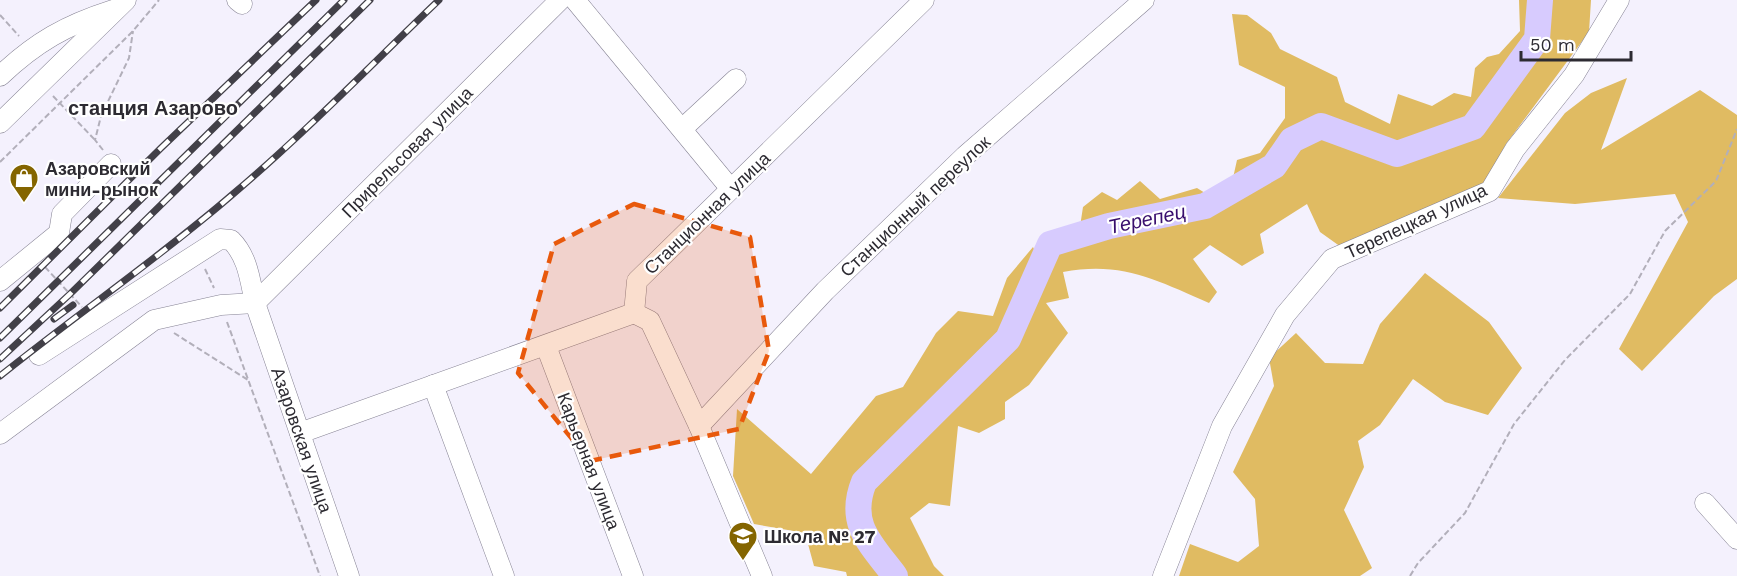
<svg xmlns="http://www.w3.org/2000/svg" width="1737" height="576" font-family="'Work Sans',sans-serif">
  <rect width="100%" height="100%" fill="#f4f1fd"/>
  <g fill="#e0bb62">
    <path d="M 1519,0 L 1591,0 L 1589,32 L 1506,144 L 1483,187 L 1341,247 L 1320,232 L 1307,204 L 1260,234 L 1264,253 L 1242,266 L 1210,245 L 1193,259 L 1217,292 L 1209,303 C 1156,280 1122,261 1063,272 L 1069,298 L 1046,303 L 1068,333 L 1029,385 L 1005,402 L 1005,419 L 979,433 L 958,426 L 950,506 L 929,503 L 910,518 L 934,566 L 944,576 L 847,576 L 846,572 L 814,566 L 805,533 L 754,524 L 733,476 L 737,409 L 811,474 L 876,396 L 903,387 L 936,333 L 958,311 L 993,316 L 1007,278 L 1033,247 L 1045,272 L 1057,252 L 1077,246 L 1083,207 L 1102,192 L 1117,200 L 1140,181 L 1160,199 L 1197,188 L 1205,193 L 1233,178 L 1237,160 L 1260,153 L 1285,118 L 1285,87 L 1239,65 L 1232,14 L 1247,15 L 1271,33 L 1280,49 L 1337,77 L 1345,102 L 1390,124 L 1398,94 L 1432,106 L 1454,93 L 1471,97 L 1475,68 L 1487,57 L 1499,54 L 1520,31 Z"/>
    <path d="M 1627,78 L 1601,150 L 1700,90 L 1737,115 L 1737,279 L 1714,296 L 1642,371 L 1619,349 L 1688,222 L 1675,194 L 1575,204 L 1498,198 L 1565,113 L 1591,93 Z"/>
    <path d="M 1425,273 L 1489,322 L 1522,368 L 1488,415 L 1445,402 L 1413,379 L 1380,425 L 1358,441 L 1364,467 L 1344,510 L 1372,568 L 1360,576 L 1179,576 L 1190,544 L 1238,562 L 1259,546 L 1255,499 L 1233,472 L 1274,386 L 1269,358 L 1296,333 L 1325,363 L 1363,364 L 1380,324 Z"/>
  </g>
  <g fill="none" stroke-linecap="round" stroke-linejoin="round">
    <path stroke="#d7cbfe" stroke-width="26" d="M 895,576 C 871,544 847,524 864,482 L 1008,339 L 1050,244 L 1109,226 L 1205,206 L 1274,166 L 1292,140 L 1321,126 L 1397,154 L 1473,127 L 1537,39 L 1540,0"/>
    <g stroke="#868394" stroke-width="21">
      <g id="minor">
        <path d="M 237,0 L 242,4"/>
        <path d="M 575,0 L 730,188"/>
        <path d="M 0,76 C 36,42 66,25 113,10"/>
        <path d="M 0,123 L 126,0"/>
        <path d="M 682,129 L 736,79"/>
        <path d="M 0,281 L 59,233 L 62,214 L 111,164"/>
        <path d="M 255,303 L 560,0"/>
        <path d="M 634,313 L 650,321 L 699,426 L 762,576"/>
        <path d="M 546,346 L 633,576"/>
        <path d="M 39,355 L 220,239 L 231,240 C 248,257 250,280 255,303 L 349,576"/>
        <path d="M 433,385 L 504,576"/>
        <path d="M 699,426 L 825,291 L 965,156 L 1144,0"/>
        <path d="M 300,433 L 634,313 L 637,281 L 924,0"/>
        <path d="M 0,434 L 154,320 L 221,305 L 255,303"/>
        <path d="M 1705,503 L 1737,539"/>
        <path d="M 1163,576 L 1222,426 L 1285,315 L 1332,259 L 1490,191 L 1515,149 L 1574,75 L 1619,0"/>
      </g>
    </g>
    <g stroke="#b2afba" stroke-width="2" stroke-dasharray="6 3" stroke-linecap="butt">
      <path d="M 0,15 L 19,36"/>
      <path d="M 53,96 L 95,140"/>
      <path d="M 103,150 L 95,140 L 101,116 L 129,58 L 133,31"/>
      <path d="M 0,162 L 133,31 L 159,0"/>
      <path d="M 45,267 L 82,307"/>
      <path d="M 205,269 L 214,288"/>
      <path d="M 227,322 L 320,576"/>
      <path d="M 174,333 L 248,380"/>
      <path d="M 1410,576 L 1418,563 L 1465,513 L 1514,424 L 1565,360 L 1630,294 L 1665,231 L 1716,181 L 1737,129"/>
    </g>
    <use href="#minor" stroke="#fff" stroke-width="20"/>
    <g stroke="#424048" stroke-width="7">
      <g id="rail">
        <path d="M 0,308 L 161,148 L 316,0"/>
        <path d="M 54,319 L 73,305"/>
        <path d="M 0,338 L 344,0"/>
        <path d="M 0,359 L 70,294 L 370,0"/>
        <path d="M 0,376 C 77,314 158,259 233,194 C 305,133 371,65 439,0"/>
      </g>
    </g>
    <use href="#rail" stroke="#fff" stroke-width="4.5" stroke-dasharray="14" stroke-linecap="butt"/>
  </g>
  <path fill="#e8590c" fill-opacity="0.2" stroke="#e8590c" stroke-width="4.5" stroke-dasharray="12 8" stroke-linejoin="round" d="M 634,204 L 750,237 L 769,351 L 739,429 L 590,461 L 518,373 L 554,244 Z"/>
  <defs>
    <g id="shop-pin" transform="scale(1.5)"><path d="M0 17L-7.5 6A9.5 9.5 0 1 1 7.5 6Z" fill="#846500" stroke="#fff"/><path d="M-5-2.5h2.3a2.7 3.5 0 0 1 5.4 0H5L5.5 6h-11ZM-1.5-2.5h3a1.5 2.3 0 0 0-3 0Z" fill="#fff"/></g>
    <g id="school-pin" transform="scale(1.5)"><path d="M0 17L-7.5 6A9.5 9.5 0 1 1 7.5 6Z" fill="#846500" stroke="#fff"/><path d="M0-5L7-2L0 1L-7-2ZM-4 1L0 2.5L4 1V4Q0 6-4 4Z" fill="#fff"/></g>
  </defs>
  <g fill-rule="evenodd">
    <use href="#shop-pin" x="24" y="178"/>
    <use href="#school-pin" x="743" y="536"/>
  </g>
  <g text-anchor="middle" dominant-baseline="central" stroke-width="4.5" stroke-linejoin="round" paint-order="stroke">
    <g font-size="18" fill="#2d2b32" stroke="#fff">
      <text transform="translate(407 152) rotate(-45)">Прирельсовая улица</text>
      <text transform="translate(915 206) rotate(-43)">Станционный переулок</text>
      <text transform="translate(707 213) rotate(-44)">Станционная улица</text>
      <text transform="translate(1416 221) rotate(-25)">Терепецкая улица</text>
      <text transform="translate(302 440) rotate(71)">Азаровская улица</text>
      <text transform="translate(589 461) rotate(69)">Карьерная улица</text>
    </g>
    <g font-size="18" font-weight="bold" fill="#2d2b32" stroke="#fff" text-anchor="start">
      <text x="45" y="168">Азаровский<tspan x="45" dy="21">мини-рынок</tspan></text>
      <text x="764" y="536">Школа № 27</text>
    </g>
    <g font-size="20" font-weight="bold" fill="#2d2b32" stroke="#fff">
      <text x="153" y="108">станция Азарово</text>
    </g>
    <g font-size="20" font-style="italic" fill="#390f6e" stroke="#fff">
      <text transform="translate(1147 219) rotate(-12)">Терепец</text>
    </g>
  </g>
  <path d="M1521 51v9h110v-9" fill="none" stroke="#2d2b32" stroke-width="3"/>
  <text x="1530" y="51" font-size="18" fill="#2d2b32" stroke="#ffffff" stroke-width="4.5" paint-order="stroke">50 m</text>
</svg>
